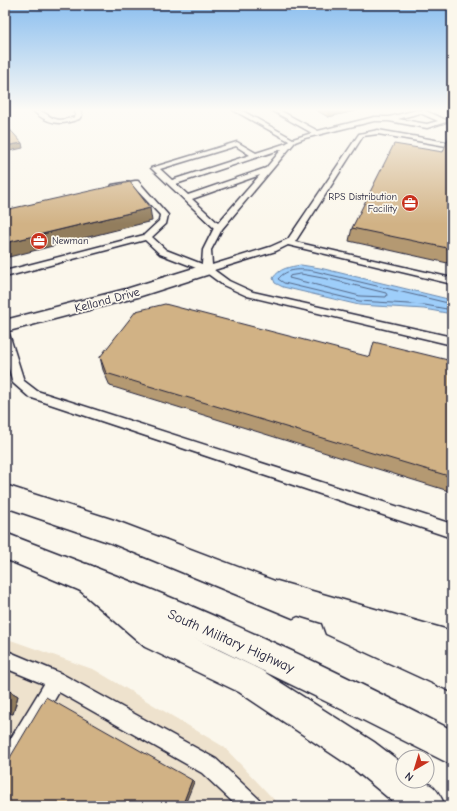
<svg xmlns="http://www.w3.org/2000/svg" width="457" height="811" font-family="'Comic Neue',sans-serif">
  <rect width="100%" height="100%" fill="#fbf7ec"/>
  <filter id="ink" filterUnits="userSpaceOnUse"><feTurbulence type="fractalNoise" baseFrequency=".025" numOctaves="2"/><feDisplacementMap in="SourceGraphic" scale="8" xChannelSelector="R" yChannelSelector="G"/><feConvolveMatrix kernelMatrix="1 2 1 2 8 2 1 2 1" color-interpolation-filters="sRGB"/></filter>
  <g filter="url(#ink)">
    <path fill="#eee2cd" d="M 5,638 L 95,670 L 224,747 L 280,806 L 5,806 Z"/>
    <path fill="#9ecefa" stroke="#6c89ae" d="M 301,265 L 320,268 L 452,300 L 452,314 L 424,309 L 359,305 L 283,287 L 275,283 L 273,278 C 280,268 289,267 301,265 Z"/>
    <g fill="none" stroke-linecap="round" stroke-linejoin="round">
      <g stroke="#546787" stroke-width="1">
        <path d="M 301,274 L 333,280 L 386,293 L 387,295 L 386,297 L 360,296 L 289,278 L 290,276 Z"/>
        <path d="M 452,304 L 314,271 C 301,269 287,268 278,279 L 284,283 L 359,301 L 425,305 L 452,310"/>
      </g>
      <g stroke="#22223b" stroke-width="3">
        <g id="lane">
          <path d="M 32,110 C 52,110 47,126 75,117 L 76,115 L 74,110 L 80,110 L 82,115 L 79,119 C 60,126 47,124 32,110 Z"/>
          <path d="M 233,110 L 241,110 L 293,139 L 312,133 L 271,110 L 279,110 L 318,131 L 374,117 L 389,117 L 417,110 L 424,110 L 446,120 L 446,122 L 427,128 L 389,121 L 374,121 L 305,138 L 295,142 L 222,229 L 211,250 L 212,265 L 270,247 L 288,239 L 359,134 L 378,130 L 452,143 L 452,147 L 378,134 L 363,136 L 295,242 L 452,278 L 452,284 L 288,245 L 276,251 L 214,270 L 229,281 L 253,292 L 452,337 L 452,345 L 247,296 L 223,285 L 204,271 L 160,254 L 145,240 L 5,277 L 5,271 L 144,235 L 159,221 L 160,215 L 133,186 L 115,189 L 111,187 L 112,185 L 135,181 L 138,181 L 168,215 L 166,224 L 152,237 L 166,250 L 202,264 L 203,250 L 214,228 L 151,168 L 237,142 L 256,153 L 287,143 L 289,141 ZM 420,113 L 438,121 L 427,124 L 398,119 ZM 236,146 L 250,155 L 172,180 L 160,169 ZM 282,149 L 266,168 L 188,195 L 176,184 ZM 260,175 L 218,223 L 192,199 Z"/>
          <path d="M 5,333 L 9,334 L 10,337 L 24,381 L 37,391 L 452,524 L 452,538 L 29,397 L 13,383 L 5,355 Z"/>
          <path d="M 5,650 L 62,674 L 216,759 L 259,799 L 262,806 L 237,806 L 202,773 L 59,692 L 12,773 L 5,776 L 5,748 L 44,684 L 5,668 Z"/>
        </g>
      </g>
      <g stroke="#22223b" stroke-width="3">
        <path id="street" d="M 207,264 L 213,265 L 215,269 L 213,273 L 138,297 L 5,332 L 5,320 L 126,289 Z"/>
      </g>
      <g stroke="#22223b" stroke-width="3">
        <g id="primary">
          <path d="M 5,485 L 114,520 L 293,588 L 303,593 L 308,603 L 303,613 L 293,618 L 111,543 L 5,507 Z"/>
          <path d="M 5,533 C 83,563 162,592 239,627 C 311,659 382,694 452,730 L 452,765 L 331,704 L 216,648 L 5,559 Z"/>
          <path d="M 337,608 L 452,660 L 452,692 L 326,634 L 322,623 L 326,612 Z"/>
        </g>
      </g>
      <g stroke="#22223b" stroke-width="3">
        <g id="highway">
          <path d="M 87,564 L 97,568 L 167,625 L 261,670 L 374,742 L 403,764 L 403,781 C 428,781 435,782 445,806 L 398,806 L 350,766 L 239,692 L 145,647 L 77,588 L 73,578 L 77,568 Z"/>
          <path d="M 277,581 L 452,631 L 452,663 L 267,606 L 262,596 L 267,586 Z"/>
        </g>
      </g>
      <use href="#lane" fill="#fbf7ec" fill-rule="evenodd"/>
      <use href="#street" fill="#fbf7ec" fill-rule="evenodd"/>
      <use href="#primary" fill="#fbf7ec" fill-rule="evenodd"/>
      <use href="#highway" fill="#fbf7ec" fill-rule="evenodd"/>
    </g>
    <g fill="#b49972" stroke="#22223b">
      <path d="M 316,110 L 359,110 L 328,117 Z"/>
      <path d="M 452,136 L 452,264 L 349,241 L 352,228 L 443,152 Z"/>
      <path d="M 100,357 L 370,357 L 452,361 L 452,492 L 110,386 L 103,370 Z"/>
      <path d="M 5,689 L 18,696 L 13,714 L 5,713 Z"/>
    </g>
    <g fill="#927d5d" stroke="#22223b">
      <path d="M 329,110 L 359,110 L 328,117 Z"/>
      <path d="M 22,143 L 23,148 L 5,152 L 5,146 Z"/>
      <path d="M 150,208 L 152,221 L 5,258 L 5,243 Z"/>
      <path d="M 8,690 L 18,696 L 13,714 L 5,710 L 5,699 Z"/>
      <path d="M 192,780 L 194,782 L 186,802 L 184,801 Z"/>
    </g>
    <g fill="#d1b285" stroke="#22223b">
      <path d="M 5,124 L 22,143 L 5,146 Z"/>
      <path d="M 449,136 L 452,136 L 452,249 L 352,228 L 394,144 L 443,152 Z"/>
      <path d="M 130,182 L 150,208 L 5,243 L 5,210 Z"/>
      <path d="M 165,304 L 370,357 L 374,342 L 452,361 L 452,477 L 106,373 L 100,357 L 136,311 Z"/>
      <path d="M 5,689 L 8,690 L 5,699 Z"/>
      <path d="M 46,697 L 192,780 L 184,801 L 192,806 L 5,806 L 5,766 Z"/>
    </g>
  </g>
  <linearGradient id="sky" x2="0" y2="1"><stop stop-color="#8abeef"/><stop offset="0.49" stop-color="#fdfbf6"/><stop offset="1" stop-color="#fdfbf6" stop-opacity="0"/></linearGradient>
  <rect width="457" height="224" fill="url(#sky)"/>
  <defs>
    <g id="office-disc" transform="scale(0.9)"><circle r="9.5" fill="#c8321e" stroke="#fbf7ec"/><path d="M-6-3h4V-5.5h4V-3h4V5H-6ZM-1-4.5V-3h2v-1.5ZM-6 0V1H6V0Z" fill="#fff"/></g>
  </defs>
  <g fill-rule="evenodd">
    <use href="#office-disc" x="410" y="203"/>
    <use href="#office-disc" x="39" y="241"/>
  </g>
  <g text-anchor="middle" dominant-baseline="central" stroke-width="3.5" stroke-linejoin="round" paint-order="stroke">
    <g font-size="10" fill="#22223b" stroke="#fbf7ec" text-anchor="end">
      <text x="397" y="197">RPS Distribution<tspan x="397" dy="12">Facility</tspan></text>
      <text x="52" y="241" text-anchor="start">Newman</text>
    </g>
    <g font-size="12" fill="#22223b" stroke="#fbf7ec">
      <text transform="translate(107 300) rotate(-15)">Kelland Drive</text>
    </g>
    <g font-size="14" fill="#22223b" stroke="#fbf7ec">
      <text transform="translate(231 641) rotate(24)">South Military Highway</text>
    </g>
  </g>
  <rect width="457" height="811" fill="none" stroke="#fbf7ec" stroke-width="20"/>
  <rect x="10" y="10" width="437" height="791" fill="none" stroke="#22223b" stroke-width="1.5" filter="url(#ink)"/>
  <g transform="translate(415 769) rotate(218)"><circle r="19" fill="#fbf7ec" stroke="#a4a2a5"/>
  <path d="M0-3L7 15L0 10L-7 15Z" fill="#c8321e"/>
  <text y="-6" font-size="11" font-weight="bold" text-anchor="middle" fill="#22223b">N</text>
  </g>
</svg>
